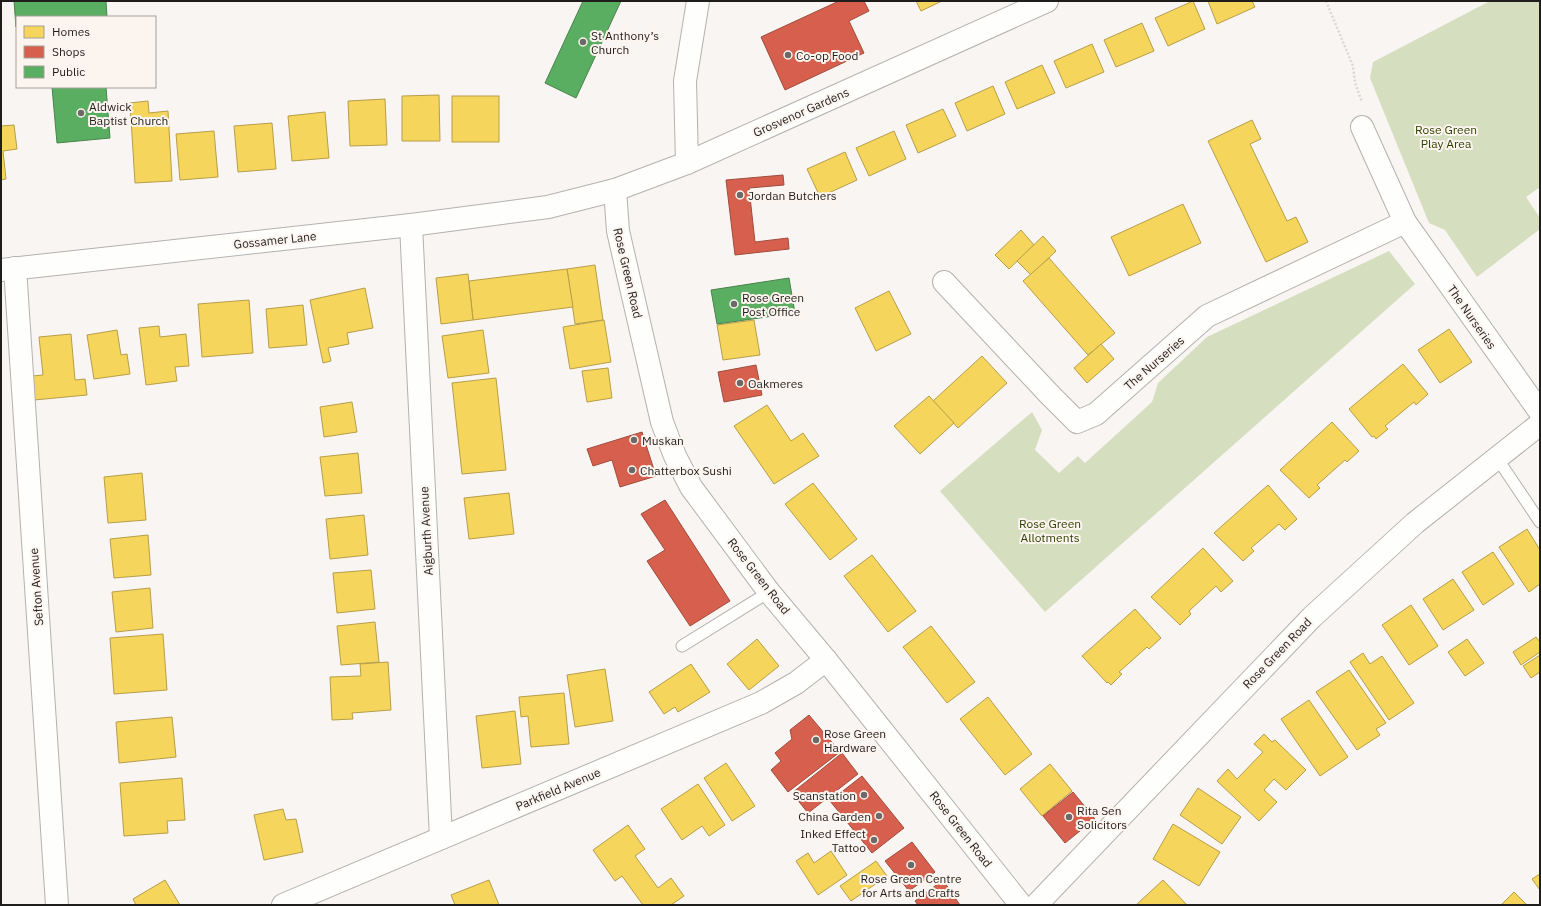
<svg xmlns="http://www.w3.org/2000/svg" width="1541" height="906" font-family="'IBM Plex Sans',sans-serif">
  <rect width="100%" height="100%" fill="#f9f5f2"/>
  <g fill="#d5debf">
    <path d="M 1490,1 L 1540,1 L 1540,187 L 1526,197 L 1540,218 L 1540,229 L 1477,277 L 1445,230 L 1429,223 L 1370,78 L 1373,62 Z"/>
    <path d="M 1389,251 L 1415,284 L 1045,612 L 940,491 L 1032,412 L 1042,430 L 1035,450 L 1059,473 L 1078,456 L 1085,463 L 1152,402 L 1158,383 L 1207,337 Z"/>
  </g>
  <g fill="#f6d55c" stroke="#b69e49">
    <path d="M 916,1 L 942,1 L 921,11 Z"/>
    <path d="M 1193,1 L 1205,29 L 1168,46 L 1155,18 Z"/>
    <path d="M 1208,1 L 1252,1 L 1255,7 L 1217,24 Z"/>
    <path d="M 1142,23 L 1154,51 L 1116,67 L 1104,40 Z"/>
    <path d="M 1092,44 L 1104,72 L 1066,88 L 1054,61 Z"/>
    <path d="M 1042,65 L 1055,93 L 1017,109 L 1005,82 Z"/>
    <path d="M 993,86 L 1005,114 L 967,131 L 955,103 Z"/>
    <path d="M 439,95 L 440,141 L 402,141 L 402,96 Z"/>
    <rect x="452" y="96" width="47" height="46"/>
    <path d="M 385,99 L 387,145 L 350,146 L 348,101 Z"/>
    <path d="M 148,101 L 149,113 L 168,111 L 172,181 L 135,183 L 130,103 Z"/>
    <path d="M 943,109 L 956,136 L 918,153 L 906,125 Z"/>
    <path d="M 325,112 L 329,158 L 292,161 L 288,116 Z"/>
    <path d="M 1252,120 L 1261,139 L 1250,144 L 1287,221 L 1296,217 L 1308,242 L 1266,262 L 1208,141 Z"/>
    <path d="M 272,123 L 276,169 L 238,172 L 234,126 Z"/>
    <path d="M 14,125 L 17,149 L 3,151 L 6,179 L 1,180 L 1,126 Z"/>
    <path d="M 214,131 L 218,177 L 180,180 L 176,134 Z"/>
    <path d="M 894,131 L 906,159 L 869,176 L 856,148 Z"/>
    <path d="M 845,152 L 857,180 L 820,197 L 807,169 Z"/>
    <path d="M 1183,204 L 1201,243 L 1129,276 L 1111,237 Z"/>
    <path d="M 1021,230 L 1034,245 L 1009,269 L 995,255 Z"/>
    <path d="M 1043,236 L 1056,251 L 1031,275 L 1017,261 Z"/>
    <path d="M 1049,258 L 1115,333 L 1088,355 L 1023,281 Z"/>
    <path d="M 595,265 L 603,320 L 575,324 L 567,269 Z"/>
    <path d="M 567,269 L 573,307 L 473,320 L 469,281 Z"/>
    <path d="M 468,274 L 473,320 L 441,324 L 436,278 Z"/>
    <path d="M 365,288 L 373,328 L 347,333 L 349,344 L 328,348 L 331,361 L 323,363 L 310,300 Z"/>
    <path d="M 889,291 L 911,334 L 876,351 L 855,308 Z"/>
    <path d="M 249,300 L 253,353 L 202,357 L 198,304 Z"/>
    <path d="M 303,305 L 307,345 L 269,348 L 266,309 Z"/>
    <path d="M 604,320 L 611,362 L 570,369 L 563,327 Z"/>
    <path d="M 754,320 L 760,355 L 723,360 L 717,325 Z"/>
    <path d="M 159,326 L 160,337 L 186,334 L 189,366 L 175,367 L 177,381 L 146,385 L 139,328 Z"/>
    <path d="M 1449,329 L 1472,362 L 1440,383 L 1418,350 Z"/>
    <path d="M 117,330 L 121,355 L 127,354 L 130,374 L 94,379 L 87,335 Z"/>
    <path d="M 483,330 L 489,373 L 448,378 L 442,336 Z"/>
    <path d="M 71,334 L 75,380 L 85,379 L 87,395 L 34,400 L 32,376 L 43,375 L 39,337 Z"/>
    <path d="M 1101,344 L 1114,359 L 1087,383 L 1074,368 Z"/>
    <path d="M 982,356 L 1007,383 L 958,428 L 933,401 Z"/>
    <path d="M 1403,364 L 1428,394 L 1416,405 L 1414,402 L 1385,426 L 1388,429 L 1376,439 L 1374,436 L 1372,437 L 1349,409 Z"/>
    <path d="M 608,368 L 612,398 L 587,402 L 582,371 Z"/>
    <path d="M 496,378 L 506,470 L 462,474 L 452,383 Z"/>
    <path d="M 929,396 L 954,423 L 920,454 L 894,426 Z"/>
    <path d="M 352,402 L 357,432 L 324,437 L 320,407 Z"/>
    <path d="M 767,405 L 791,441 L 803,433 L 819,456 L 774,484 L 734,426 Z"/>
    <path d="M 1332,422 L 1359,451 L 1347,462 L 1345,460 L 1317,485 L 1320,488 L 1309,498 L 1280,470 Z"/>
    <path d="M 358,453 L 362,493 L 325,496 L 320,457 Z"/>
    <path d="M 142,473 L 146,520 L 108,523 L 104,477 Z"/>
    <path d="M 813,483 L 857,539 L 830,560 L 785,504 Z"/>
    <path d="M 1268,485 L 1297,519 L 1285,530 L 1279,524 L 1251,548 L 1254,551 L 1243,561 L 1214,533 Z"/>
    <path d="M 509,493 L 514,534 L 469,539 L 464,498 Z"/>
    <path d="M 364,515 L 368,555 L 330,559 L 326,519 Z"/>
    <path d="M 1527,529 L 1540,550 L 1540,584 L 1529,592 L 1499,547 Z"/>
    <path d="M 148,535 L 151,575 L 114,578 L 110,539 Z"/>
    <path d="M 1203,548 L 1233,581 L 1221,592 L 1216,586 L 1189,611 L 1191,614 L 1180,625 L 1151,597 Z"/>
    <path d="M 1493,552 L 1514,584 L 1483,605 L 1462,572 Z"/>
    <path d="M 872,555 L 916,611 L 888,632 L 844,576 Z"/>
    <path d="M 371,570 L 375,609 L 337,613 L 333,573 Z"/>
    <path d="M 1453,579 L 1474,610 L 1443,630 L 1423,599 Z"/>
    <path d="M 150,588 L 153,628 L 116,632 L 112,592 Z"/>
    <path d="M 1411,605 L 1438,646 L 1409,665 L 1382,625 Z"/>
    <path d="M 1135,609 L 1161,638 L 1149,649 L 1147,647 L 1119,672 L 1122,674 L 1111,685 L 1108,682 L 1107,683 L 1082,656 Z"/>
    <path d="M 375,622 L 379,662 L 341,665 L 337,626 Z"/>
    <path d="M 931,626 L 975,682 L 947,703 L 903,647 Z"/>
    <path d="M 163,634 L 167,690 L 114,694 L 110,638 Z"/>
    <path d="M 1536,637 L 1540,642 L 1540,652 L 1521,665 L 1513,652 Z"/>
    <path d="M 757,639 L 779,666 L 749,690 L 727,664 Z"/>
    <path d="M 1467,639 L 1484,663 L 1465,676 L 1448,652 Z"/>
    <path d="M 1363,653 L 1370,664 L 1382,656 L 1414,703 L 1389,720 L 1350,662 Z"/>
    <path d="M 1540,655 L 1540,672 L 1531,678 L 1523,666 Z"/>
    <path d="M 388,662 L 391,710 L 352,713 L 353,719 L 332,720 L 330,677 L 361,676 L 360,664 Z"/>
    <path d="M 691,664 L 710,692 L 678,712 L 675,707 L 664,714 L 649,692 Z"/>
    <path d="M 605,669 L 613,721 L 575,727 L 567,675 Z"/>
    <path d="M 1349,670 L 1386,723 L 1376,729 L 1380,735 L 1357,750 L 1316,692 Z"/>
    <path d="M 564,693 L 569,744 L 531,747 L 528,716 L 521,717 L 519,697 Z"/>
    <path d="M 988,697 L 1032,754 L 1005,775 L 960,719 Z"/>
    <path d="M 1309,700 L 1348,757 L 1320,776 L 1281,719 Z"/>
    <path d="M 515,711 L 521,764 L 482,768 L 476,716 Z"/>
    <path d="M 172,717 L 176,757 L 119,763 L 116,722 Z"/>
    <path d="M 1264,734 L 1272,742 L 1275,740 L 1306,770 L 1286,790 L 1274,779 L 1264,790 L 1277,802 L 1259,821 L 1217,781 L 1228,769 L 1237,779 L 1263,752 L 1254,744 Z"/>
    <path d="M 726,763 L 755,806 L 732,821 L 704,778 Z"/>
    <path d="M 1050,764 L 1072,791 L 1042,816 L 1020,789 Z"/>
    <path d="M 182,778 L 185,820 L 167,821 L 168,833 L 124,836 L 120,783 Z"/>
    <path d="M 698,784 L 725,825 L 709,836 L 702,826 L 682,840 L 661,809 Z"/>
    <path d="M 1198,788 L 1241,817 L 1222,844 L 1180,815 Z"/>
    <path d="M 283,809 L 286,820 L 296,819 L 303,852 L 264,860 L 254,815 Z"/>
    <path d="M 1173,824 L 1220,852 L 1199,886 L 1153,859 Z"/>
    <path d="M 628,825 L 645,849 L 635,856 L 658,888 L 671,878 L 684,896 L 671,905 L 643,905 L 622,876 L 615,881 L 593,850 Z"/>
    <path d="M 831,851 L 847,875 L 818,895 L 796,861 L 808,853 L 814,863 Z"/>
    <path d="M 876,861 L 887,876 L 851,901 L 840,886 Z"/>
    <path d="M 1540,874 L 1540,890 L 1532,879 Z"/>
    <path d="M 165,880 L 180,905 L 136,905 L 133,899 Z"/>
    <path d="M 489,880 L 499,905 L 455,905 L 451,895 Z"/>
    <path d="M 1163,880 L 1187,905 L 1136,905 Z"/>
    <path d="M 1514,892 L 1527,905 L 1501,905 Z"/>
  </g>
  <g fill="#d6604d" stroke="#9f4c3e">
    <path d="M 839,1 L 864,1 L 869,11 L 849,21 L 864,53 L 785,90 L 761,37 Z"/>
    <path d="M 783,175 L 784,185 L 749,188 L 755,242 L 788,238 L 789,249 L 735,255 L 726,180 Z"/>
    <path d="M 756,365 L 762,395 L 724,402 L 718,372 Z"/>
    <path d="M 642,432 L 656,476 L 620,487 L 612,460 L 593,466 L 587,449 Z"/>
    <path d="M 665,500 L 730,601 L 690,626 L 647,561 L 665,550 L 641,514 Z"/>
    <path d="M 809,715 L 840,752 L 788,792 L 771,770 L 781,761 L 775,753 L 792,739 L 790,730 Z"/>
    <path d="M 842,753 L 858,774 L 808,813 L 792,793 Z"/>
    <path d="M 862,776 L 904,828 L 872,853 L 830,801 Z"/>
    <path d="M 1073,792 L 1095,819 L 1065,843 L 1043,816 Z"/>
    <path d="M 912,842 L 935,872 L 909,891 L 885,861 Z"/>
    <path d="M 943,880 L 960,905 L 918,905 L 915,901 Z"/>
  </g>
  <g fill="#5aae61" stroke="#49834c">
    <path d="M 14,1 L 106,1 L 107,17 L 17,17 L 16,27 Z"/>
    <path d="M 583,1 L 621,1 L 576,98 L 545,83 Z"/>
    <path d="M 52,87 L 106,87 L 110,138 L 57,143 Z"/>
    <path d="M 789,278 L 795,313 L 717,324 L 711,290 Z"/>
  </g>
  <g fill="none" stroke-linecap="round" stroke-linejoin="round">
    <g stroke="#b4b1af" stroke-width="13">
      <g id="service">
        <path d="M 1497,458 L 1540,522"/>
        <path d="M 682,646 L 769,592"/>
      </g>
    </g>
    <g stroke="#b4b1af" stroke-width="24">
      <g id="minor">
        <path d="M 1362,127 L 1405,222 L 1540,412"/>
        <path d="M 411,225 L 441,838"/>
        <path d="M 15,268 L 57,905"/>
        <path d="M 944,282 L 1050,395 L 1077,422 L 1096,414 L 1207,316 L 1405,222"/>
        <path d="M 283,905 L 761,703 L 796,683 L 826,660"/>
      </g>
    </g>
    <g stroke="#b4b1af" stroke-width="24">
      <g id="tertiary">
        <path d="M 687,163 L 685,81 L 698,1"/>
        <path d="M 615,190 L 618,231 L 662,422 L 675,456 L 691,487 L 769,592 L 826,660 L 1021,905"/>
        <path d="M 1,270 L 411,225 L 548,207 L 615,190 L 687,163 L 1047,1"/>
        <path d="M 1036,905 L 1312,617 L 1415,523 L 1540,424"/>
      </g>
    </g>
    <path stroke="#dad8d7" stroke-width="2.5" stroke-dasharray="2 2" stroke-linecap="butt" d="M 1326,1 L 1353,66 L 1355,83 L 1362,102"/>
    <use href="#service" stroke="#fefefd" stroke-width="11"/>
    <use href="#minor" stroke="#fefefd" stroke-width="22"/>
    <use href="#tertiary" stroke="#fefefd" stroke-width="22"/>
  </g>
  <g fill="#6c6967" stroke="#fcf5ef" stroke-width="1.5">
    <circle cx="583" cy="42" r="4"/>
    <circle cx="788" cy="55" r="4"/>
    <circle cx="81" cy="113" r="4"/>
    <circle cx="740" cy="195" r="4"/>
    <circle cx="734" cy="304" r="4"/>
    <circle cx="740" cy="383" r="4"/>
    <circle cx="634" cy="440" r="4"/>
    <circle cx="632" cy="470" r="4"/>
    <circle cx="816" cy="740" r="4"/>
    <circle cx="864" cy="795" r="4"/>
    <circle cx="879" cy="816" r="4"/>
    <circle cx="1069" cy="817" r="4"/>
    <circle cx="874" cy="840" r="4"/>
    <circle cx="911" cy="865" r="4"/>
  </g>
  <g text-anchor="middle" dominant-baseline="central" stroke-width="4" stroke-linejoin="round" paint-order="stroke">
    <g font-size="12" fill="#201e1c" stroke="#fcf5ef" text-anchor="start">
      <text x="591" y="35">St Anthony’s<tspan x="591" dy="14">Church</tspan></text>
      <text x="796" y="55">Co-op Food</text>
      <text x="89" y="106">Aldwick<tspan x="89" dy="14">Baptist Church</tspan></text>
      <text x="748" y="195">Jordan Butchers</text>
      <text x="742" y="297">Rose Green<tspan x="742" dy="14">Post Office</tspan></text>
      <text x="748" y="383">Oakmeres</text>
      <text x="642" y="440">Muskan</text>
      <text x="640" y="470">Chatterbox Sushi</text>
      <text x="824" y="733">Rose Green<tspan x="824" dy="14">Hardware</tspan></text>
      <text x="856" y="795" text-anchor="end">Scanstation</text>
      <text x="1077" y="810">Rita Sen<tspan x="1077" dy="14">Solicitors</tspan></text>
      <text x="871" y="816" text-anchor="end">China Garden</text>
      <text x="866" y="833" text-anchor="end">Inked Effect<tspan x="866" dy="14">Tattoo</tspan></text>
      <text x="911" y="878" text-anchor="middle">Rose Green Centre<tspan x="911" dy="14">for Arts and Crafts</tspan></text>
    </g>
    <g font-size="12" fill="#201e1c" stroke="#fcf5ef">
      <text transform="translate(801 112) rotate(-24)">Grosvenor Gardens</text>
      <text transform="translate(275 240) rotate(-6)">Gossamer Lane</text>
      <text transform="translate(628 273) rotate(77)">Rose Green Road</text>
      <text transform="translate(1472 317) rotate(55)">The Nurseries</text>
      <text transform="translate(1154 363) rotate(-41)">The Nurseries</text>
      <text transform="translate(426 531) rotate(-93)">Aigburth Avenue</text>
      <text transform="translate(759 576) rotate(52)">Rose Green Road</text>
      <text transform="translate(36 587) rotate(-94)">Sefton Avenue</text>
      <text transform="translate(1277 653) rotate(-46)">Rose Green Road</text>
      <text transform="translate(558 789) rotate(-23)">Parkfield Avenue</text>
      <text transform="translate(961 829) rotate(52)">Rose Green Road</text>
    </g>
    <g font-size="12" fill="#2f4100" stroke="#fcf5ef">
      <text x="1446" y="129">Rose Green<tspan x="1446" dy="14">Play Area</tspan></text>
      <text x="1050" y="523">Rose Green<tspan x="1050" dy="14">Allotments</tspan></text>
    </g>
  </g>
  <rect width="1541" height="906" fill="none" stroke="#201e1c" stroke-width="4"/>
  <rect x="16" y="16" width="140" height="72" fill="#fcf5ef" stroke="#a49f9b"/>
  <rect x="24" y="26" width="20" height="12" fill="#f6d55c" stroke="#a49f9b"/>
  <text x="52" y="36" font-size="12" fill="#201e1c">Homes</text>
  <rect x="24" y="46" width="20" height="12" fill="#d6604d" stroke="#a49f9b"/>
  <text x="52" y="56" font-size="12" fill="#201e1c">Shops</text>
  <rect x="24" y="66" width="20" height="12" fill="#5aae61" stroke="#a49f9b"/>
  <text x="52" y="76" font-size="12" fill="#201e1c">Public</text>
</svg>
